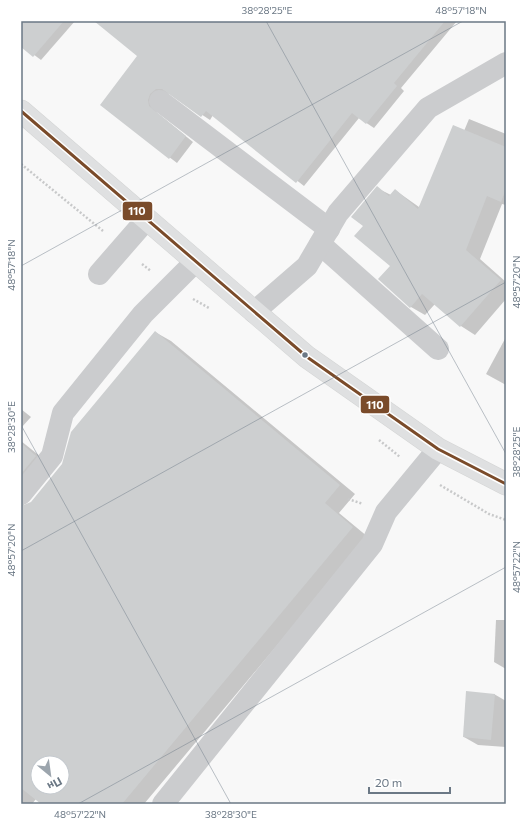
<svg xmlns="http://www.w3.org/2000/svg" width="527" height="825" font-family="Commissioner,sans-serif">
  <rect width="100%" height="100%" fill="#f8f8f8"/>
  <g fill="#0003" fill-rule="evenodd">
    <path d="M 21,21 L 75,21 L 41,60 L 21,45 Z"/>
    <path d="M 96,21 L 457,21 L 401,88 L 404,91 L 374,128 L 359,118 L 304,186 L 213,115 L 210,120 L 169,93 L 156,112 L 193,142 L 177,163 L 101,105 L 139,56 Z"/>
    <path d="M 469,119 L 506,134 L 506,205 L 502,204 L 480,259 L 506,282 L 506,299 L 475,335 L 461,326 L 435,304 L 425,315 L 411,307 L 391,266 L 364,226 L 377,188 L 391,195 L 395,190 L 419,207 L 464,131 Z"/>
    <path d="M 155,332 L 171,341 L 355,494 L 339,513 L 368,537 L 144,804 L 42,804 L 36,799 L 32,804 L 21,804 L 21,441 L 51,465 L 24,501 L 24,508 L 31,503 L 63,464 ZM 38,763 L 62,763 L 62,787 L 38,787 Z"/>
    <path d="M 506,337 L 506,385 L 486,374 Z"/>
    <path d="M 21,409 L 31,417 L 21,428 Z"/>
    <path d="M 496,620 L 506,620 L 506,669 L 494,662 Z"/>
    <path d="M 494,694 L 506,701 L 506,747 L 478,745 L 464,737 Z"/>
  </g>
  <g fill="#cdcfd0" fill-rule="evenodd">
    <path d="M 21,21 L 64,21 L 33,57 L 21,47 Z"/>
    <path d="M 94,21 L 445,21 L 394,83 L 397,86 L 366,124 L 352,113 L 296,183 L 206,111 L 201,117 L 162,89 L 156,89 L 150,94 L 148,100 L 149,106 L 186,136 L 169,159 L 100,105 L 137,56 Z"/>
    <path d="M 453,125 L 506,147 L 506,189 L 501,202 L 487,196 L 466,250 L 501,280 L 460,327 L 422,294 L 410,308 L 378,279 L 390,266 L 354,236 L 363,226 L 351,217 L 377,186 L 389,196 L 395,189 L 418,209 Z"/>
    <path d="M 155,331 L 340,485 L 325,503 L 353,527 L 122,804 L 41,804 L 21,788 L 21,506 L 31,502 L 62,464 L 71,432 ZM 38,763 L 62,763 L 62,787 L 38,787 Z"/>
    <path d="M 21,443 L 36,456 L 21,474 Z"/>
    <path d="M 466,691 L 495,694 L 491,740 L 463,737 Z"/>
  </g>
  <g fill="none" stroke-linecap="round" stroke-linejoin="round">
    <g stroke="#d4d5d5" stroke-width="23">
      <path id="major" d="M 21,111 L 307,357 L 438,449 L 506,484"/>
    </g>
    <g stroke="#c8c9ca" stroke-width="2.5" stroke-dasharray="2 2" stroke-linecap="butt">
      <path d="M 21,164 L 103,231"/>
      <path d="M 142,264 L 151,271"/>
      <path d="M 193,299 L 209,308"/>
      <path d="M 379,440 L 400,457"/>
      <path d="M 440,485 L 489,514 L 506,520"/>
      <path d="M 348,499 L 363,504"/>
    </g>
    <g stroke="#cbccce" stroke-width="22">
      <path d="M 160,101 L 329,229"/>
      <path d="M 320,244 L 438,349"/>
      <path d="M 99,274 L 146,220"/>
      <path d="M 254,312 L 307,266 L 338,213 L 428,108 L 506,63"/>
      <path d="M 21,494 L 52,456 L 63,413 L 143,314 L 195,262"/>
      <path d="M 163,804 L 372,544 L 386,512 L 438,449"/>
    </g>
    <use href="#major" stroke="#dfe0e1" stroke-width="22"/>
    <g stroke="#fff" stroke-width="6">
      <path id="bus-1" d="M 21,111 L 307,357 L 438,449 L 506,484"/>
    </g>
    <use href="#bus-1" stroke="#7a4b2a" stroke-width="3"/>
  </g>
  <path fill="none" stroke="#6b7885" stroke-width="1" stroke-opacity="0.45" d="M 266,21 L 506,454M 21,266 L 463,21M 21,425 L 231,804M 21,551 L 506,282M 78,804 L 506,567"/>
  <circle fill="#6b7885" stroke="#fff" stroke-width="1.5" cx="305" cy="355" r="3.5"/>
  <g stroke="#fff" stroke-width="1.5">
    <rect x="122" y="201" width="31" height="20" rx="4" fill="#7a4b2a"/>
    <rect x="360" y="395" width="30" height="19" rx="4" fill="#7a4b2a"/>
  </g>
  <g font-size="11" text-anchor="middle" font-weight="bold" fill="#fff">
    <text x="137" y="215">110</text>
    <text x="375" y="409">110</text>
  </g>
  <rect width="527" height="825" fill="none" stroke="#ffffff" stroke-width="44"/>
  <g transform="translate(50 775) rotate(151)"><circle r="19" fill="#ffffff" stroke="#c4c9ce"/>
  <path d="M0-3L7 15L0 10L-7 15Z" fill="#9ca5ad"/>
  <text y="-6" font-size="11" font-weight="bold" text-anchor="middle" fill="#6b7885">Пн</text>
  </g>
  <path d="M369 787v6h81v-6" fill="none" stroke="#6b7885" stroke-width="2"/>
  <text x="375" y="787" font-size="12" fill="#6b7885" stroke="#ffffff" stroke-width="3" paint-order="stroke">20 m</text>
  <rect x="22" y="22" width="483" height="781" fill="none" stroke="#6b7885" stroke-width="1.5"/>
  <g font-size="10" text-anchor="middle" fill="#6b7885">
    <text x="267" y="14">38°28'25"E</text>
    <text x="461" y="14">48°57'18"N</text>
    <text transform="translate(11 265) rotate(-90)" y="4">48°57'18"N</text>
    <text transform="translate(516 282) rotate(-90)" y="4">48°57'20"N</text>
    <text transform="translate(11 427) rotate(-90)" y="4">38°28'30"E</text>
    <text transform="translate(516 452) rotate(-90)" y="4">38°28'25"E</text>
    <text transform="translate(11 550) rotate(-90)" y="4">48°57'20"N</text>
    <text transform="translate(516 567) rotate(-90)" y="4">48°57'22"N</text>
    <text x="80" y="818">48°57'22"N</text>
    <text x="231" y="818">38°28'30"E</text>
  </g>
</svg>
